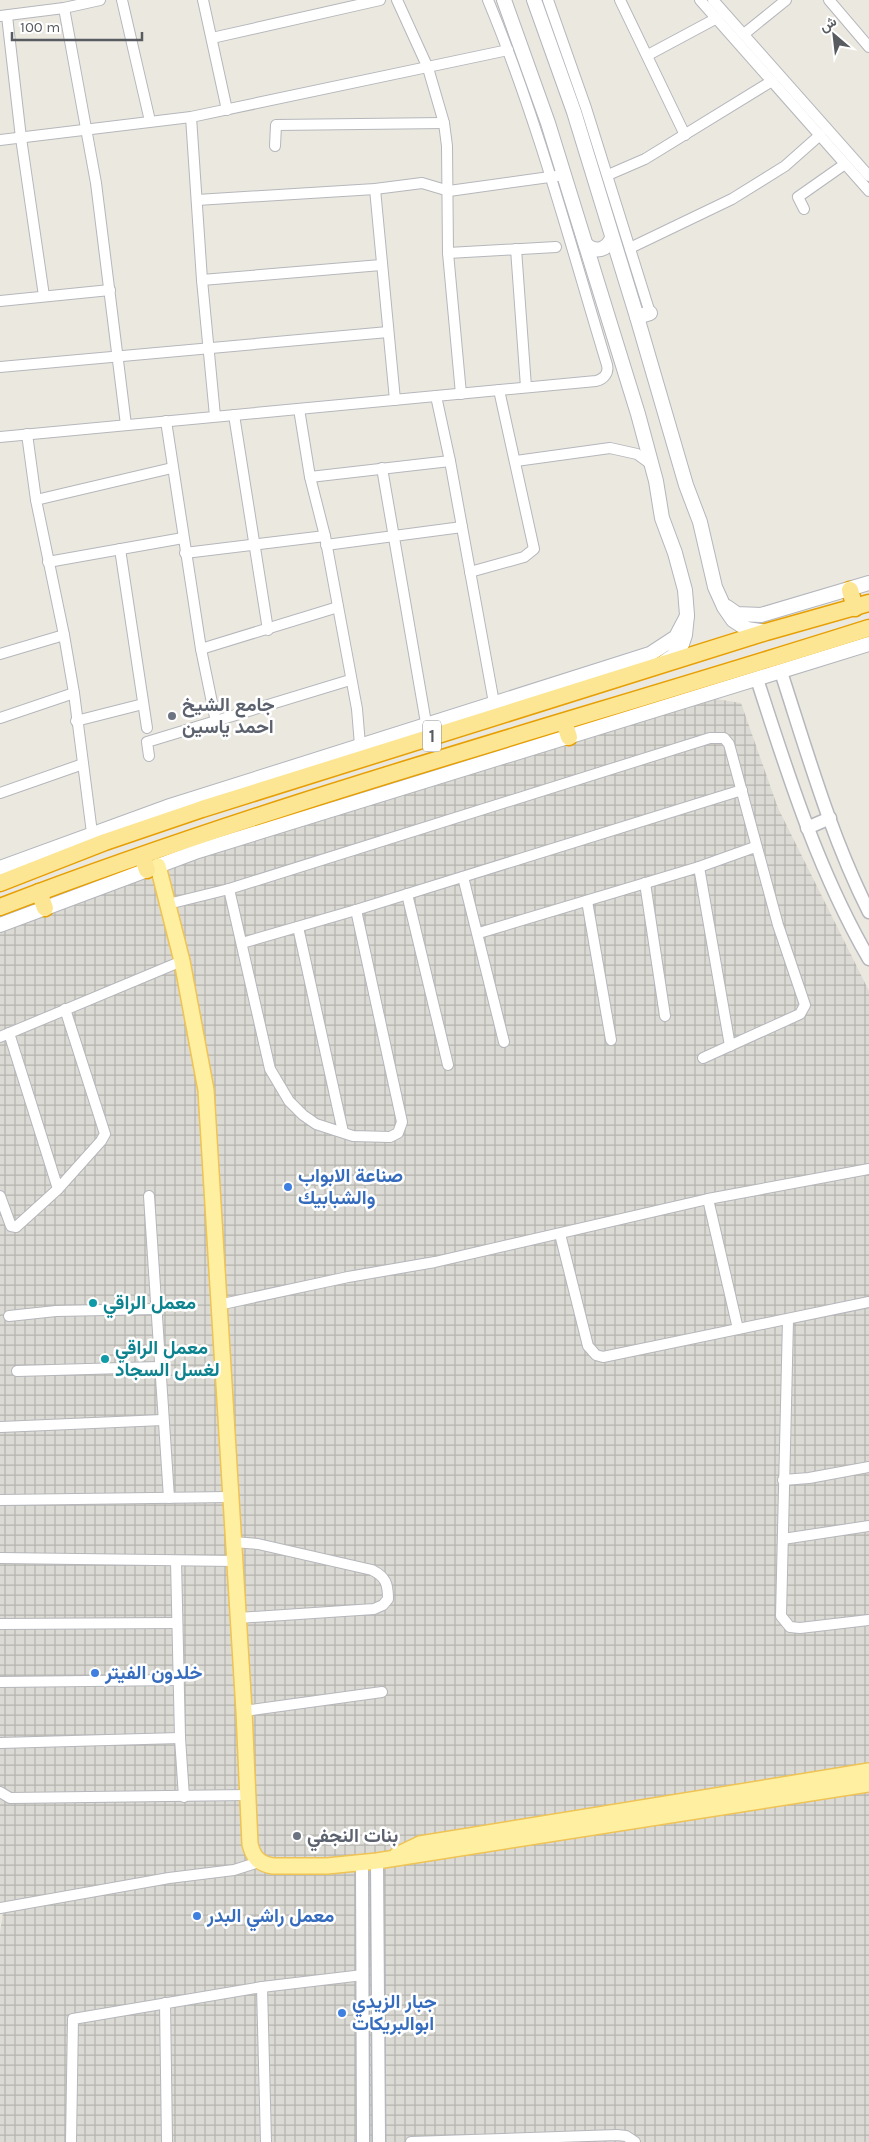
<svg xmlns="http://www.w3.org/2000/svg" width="869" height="2142" font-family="Karla,Vazirmatn,sans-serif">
  <defs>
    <pattern id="industrial-grid" width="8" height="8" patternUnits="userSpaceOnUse" patternTransform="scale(1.25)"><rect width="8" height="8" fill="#dcdad4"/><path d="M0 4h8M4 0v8" fill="none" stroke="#b5b4af"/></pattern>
  </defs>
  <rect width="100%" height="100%" fill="#ebe8df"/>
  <path fill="url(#industrial-grid)" d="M 710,698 L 741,703 L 778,808 L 869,991 L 869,2142 L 0,2142 L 0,1933 L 4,1905 L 0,1905 L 0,918 L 50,897 L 170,858 Z"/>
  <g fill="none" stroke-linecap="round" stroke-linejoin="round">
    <g stroke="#b5b7bc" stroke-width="12">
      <g id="minor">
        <path d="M 122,0 L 150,121"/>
        <path d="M 203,0 L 227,110"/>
        <path d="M 397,0 L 428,68 L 444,123 L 447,146 L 448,253 L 461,394"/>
        <path d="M 548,0 L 586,108 L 650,313"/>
        <path d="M 620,0 L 685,135"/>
        <path d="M 700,0 L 869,191"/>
        <path d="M 713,0 L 869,176"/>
        <path d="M 829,0 L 869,47"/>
        <path d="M 64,8 L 96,183 L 126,425"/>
        <path d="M 0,16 L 64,8 L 100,0"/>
        <path d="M 7,16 L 21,138 L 44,296"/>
        <path d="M 744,34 L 786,0"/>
        <path d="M 212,38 L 380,0"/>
        <path d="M 648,55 L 717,18"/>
        <path d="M 191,117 L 202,280 L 215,416"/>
        <path d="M 0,140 L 191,117 L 508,50"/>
        <path d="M 275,146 L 276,125 L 444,123"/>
        <path d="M 608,175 L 645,159 L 772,81"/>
        <path d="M 375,189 L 395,400"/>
        <path d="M 197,200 L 375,189 L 422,183 L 449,191 L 564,175"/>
        <path d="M 804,209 L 798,197 L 845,164"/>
        <path d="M 630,248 L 732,199 L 785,166 L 820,135"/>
        <path d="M 516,249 L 526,387"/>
        <path d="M 448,253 L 556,247"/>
        <path d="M 202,280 L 381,265"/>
        <path d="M 0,301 L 110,290"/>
        <path d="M 0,367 L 388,332"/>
        <path d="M 436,396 L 450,461 L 494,703"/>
        <path d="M 299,409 L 310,477 L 325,536 L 357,709 L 360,745"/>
        <path d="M 234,415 L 268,630"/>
        <path d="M 166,421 L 201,649 L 216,722"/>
        <path d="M 27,434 L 36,500 L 64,635 L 74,693 L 92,833"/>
        <path d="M 0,437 L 596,381 C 604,379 609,373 607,365 C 570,243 537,118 488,0"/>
        <path d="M 516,461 L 610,448 L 637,454 L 652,465"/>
        <path d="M 382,468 L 426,723"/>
        <path d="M 310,477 L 450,461"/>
        <path d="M 36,500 L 172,468"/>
        <path d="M 326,545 L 462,527"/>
        <path d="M 120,549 L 147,728"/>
        <path d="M 185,553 L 325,536"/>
        <path d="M 48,562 L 183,538"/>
        <path d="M 470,572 L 524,557 L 534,549 L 499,390"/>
        <path d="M 201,649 L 338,607"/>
        <path d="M 0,654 L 64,635"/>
        <path d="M 0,718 L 74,693"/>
        <path d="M 76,721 L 143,704"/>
        <path d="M 149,756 L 147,742 L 350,680"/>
        <path d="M 0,793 L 83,764"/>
        <path d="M 699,867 L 730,1046"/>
        <path d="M 463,877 L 504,1042"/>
        <path d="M 645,883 L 665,1016"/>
        <path d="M 229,889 L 270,1069 L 289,1101 L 303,1115 L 316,1124 L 353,1136 L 390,1137 L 398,1133 L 402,1122 L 356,910"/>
        <path d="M 407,894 L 448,1065"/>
        <path d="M 587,901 L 611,1040"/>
        <path d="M 168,904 L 229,889 L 710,738 L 724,738 L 729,744 L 778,925 L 805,1005 L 800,1014 L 703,1058"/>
        <path d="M 298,927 L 343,1132"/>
        <path d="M 479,933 L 699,867 L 755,847"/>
        <path d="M 242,943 L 356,910 L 742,790"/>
        <path d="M 9,1033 L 58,1189"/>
        <path d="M 0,1037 L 182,961"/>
        <path d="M 0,1196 L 11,1226 L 16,1227 L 58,1189 L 101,1141 L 105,1134 L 65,1009"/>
        <path d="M 149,1196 L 169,1498"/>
        <path d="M 708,1199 L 738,1329"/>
        <path d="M 560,1234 L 588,1346 L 596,1355 L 603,1357 L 869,1302"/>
        <path d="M 218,1305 L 348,1277 L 435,1262 L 708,1199 L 869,1169"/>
        <path d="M 9,1316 L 56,1311 L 156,1309"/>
        <path d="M 788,1320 L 781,1616 L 790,1627 L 800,1628 L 869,1620"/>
        <path d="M 17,1371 L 159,1367"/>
        <path d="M 1,1427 L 163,1420"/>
        <path d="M 783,1480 L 809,1478 L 869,1467"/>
        <path d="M 0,1500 L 230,1497"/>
        <path d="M 783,1539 L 869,1526"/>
        <path d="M 233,1542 L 258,1544 L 372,1570 C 386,1577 388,1584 388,1599 L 383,1605 L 374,1609 L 238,1618"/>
        <path d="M 0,1558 L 235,1561"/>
        <path d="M 176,1561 L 180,1738 L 184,1797"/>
        <path d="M 0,1624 L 176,1623"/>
        <path d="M 0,1682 L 179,1680"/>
        <path d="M 244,1711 L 382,1692"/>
        <path d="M 0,1743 L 180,1738"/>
        <path d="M 0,1792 L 10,1798 L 247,1795"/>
        <path d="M 0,1908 L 169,1878 L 234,1870 L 259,1862"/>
        <path d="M 262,1987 L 266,2142"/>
        <path d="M 165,2003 L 167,2142"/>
        <path d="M 71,2142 L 73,2019 L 262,1987 L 363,1975"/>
        <path d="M 411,2142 L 617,2135 L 626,2136 L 635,2142"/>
      </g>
    </g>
    <g stroke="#b5b7bc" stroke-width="15">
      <g id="tertiary">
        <path d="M 781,672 C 807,752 831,837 869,912"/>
        <path d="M 757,679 C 788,775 818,871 869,959"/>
        <path d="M 807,828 L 830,818"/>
        <path d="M 377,1861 L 379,2142"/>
        <path d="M 362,1863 L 363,2142"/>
      </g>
    </g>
    <g stroke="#b3b6bc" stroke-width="16">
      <g id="secondary">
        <path d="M 504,0 L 548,123 L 638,414 L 656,481 L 662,518 L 675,553 L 685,590 L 687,615 L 685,635 L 682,644 L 673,656 L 661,664"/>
        <path d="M 534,0 L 574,112 L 637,317 L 686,485 L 700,522 L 715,587 L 724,607 L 733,620 L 747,629 L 766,632"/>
        <path d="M 586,245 C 596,253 607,250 612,238"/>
        <path d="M 637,317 L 650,313"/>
        <path d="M 727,607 L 737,614 L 761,615 L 869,583"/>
        <path d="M 0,868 L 167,807 L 650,654 L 676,637 L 687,616"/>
        <path d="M 0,925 L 198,851 L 869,644"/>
      </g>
    </g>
    <g stroke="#efc354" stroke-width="18">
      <g id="primary">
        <path d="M 158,866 L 182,961 L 206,1090 L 244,1711 L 250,1844 C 253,1857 259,1864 273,1866 L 327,1866 L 377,1861 L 869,1784"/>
        <path d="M 397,1855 L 420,1844 L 869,1771"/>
      </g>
    </g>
    <g stroke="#e79f03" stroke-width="19">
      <g id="trunk">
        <path d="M 850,590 L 855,608"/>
        <path d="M 564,722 L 569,737"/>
        <path d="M 142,856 L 147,870"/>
        <path d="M 0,883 L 105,842 L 202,809 L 766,632 L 869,603"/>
        <path d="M 39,892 L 45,908"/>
        <path d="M 0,907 C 284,798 579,720 869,628"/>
      </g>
    </g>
    <use href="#minor" stroke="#fff" stroke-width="10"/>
    <use href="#tertiary" stroke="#fff" stroke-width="12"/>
    <use href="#secondary" stroke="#fff" stroke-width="14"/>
    <use href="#primary" stroke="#feefa1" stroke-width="15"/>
    <use href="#trunk" stroke="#fce694" stroke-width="16"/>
  </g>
  <g fill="#6b7280" stroke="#fff" stroke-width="2">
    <circle cx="172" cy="716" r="5"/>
    <circle cx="297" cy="1836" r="5"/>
  </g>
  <g fill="#3f7fe0" stroke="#fff" stroke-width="2">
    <circle cx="288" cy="1187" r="5"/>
    <circle cx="95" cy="1673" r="5"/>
    <circle cx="197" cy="1916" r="5"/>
    <circle cx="342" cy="2013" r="5"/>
  </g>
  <g fill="#0f9aa8" stroke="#fff" stroke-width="2">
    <circle cx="93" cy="1303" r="5"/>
    <circle cx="105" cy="1359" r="5"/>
  </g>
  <g text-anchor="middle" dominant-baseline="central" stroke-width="5" stroke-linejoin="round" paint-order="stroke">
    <rect fill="#fff" stroke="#8a8d90" stroke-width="1" x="423" y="720.5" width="18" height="31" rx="4"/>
    <g font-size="18" font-weight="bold" fill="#585c60">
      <text x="432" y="736">1</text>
    </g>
    <g font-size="19" font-weight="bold" fill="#5b616d" stroke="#fff" text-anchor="start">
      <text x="182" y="705">جامع الشيخ<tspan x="182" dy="22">احمد ياسين</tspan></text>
      <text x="307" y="1836">بنات النجفي</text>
    </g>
    <g font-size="19" font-weight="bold" fill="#366cbe" stroke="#fff" text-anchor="start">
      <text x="298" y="1176">صناعة الابواب<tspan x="298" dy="22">والشبابيك</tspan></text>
      <text x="105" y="1673">خلدون الفيتر</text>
      <text x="207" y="1916">معمل راشي البدر</text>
      <text x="352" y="2002">جبار الزيدي<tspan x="352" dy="22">ابوالبريكات</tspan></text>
    </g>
    <g font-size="19" font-weight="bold" fill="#0d838f" stroke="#fff" text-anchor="start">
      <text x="103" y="1303">معمل الراقي</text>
      <text x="115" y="1348">معمل الراقي<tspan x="115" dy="22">لغسل السجاد</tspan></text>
    </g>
  </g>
  <g transform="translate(834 35) rotate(332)" stroke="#ffffff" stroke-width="4" paint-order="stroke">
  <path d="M0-4L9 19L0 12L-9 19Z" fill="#585c60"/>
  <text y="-8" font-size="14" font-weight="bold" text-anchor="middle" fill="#585c60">ش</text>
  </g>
  <path d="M12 32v8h130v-8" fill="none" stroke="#585c60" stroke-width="2.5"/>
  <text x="20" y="32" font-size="15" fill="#585c60" stroke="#ffffff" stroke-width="4" paint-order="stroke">100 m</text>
</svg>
